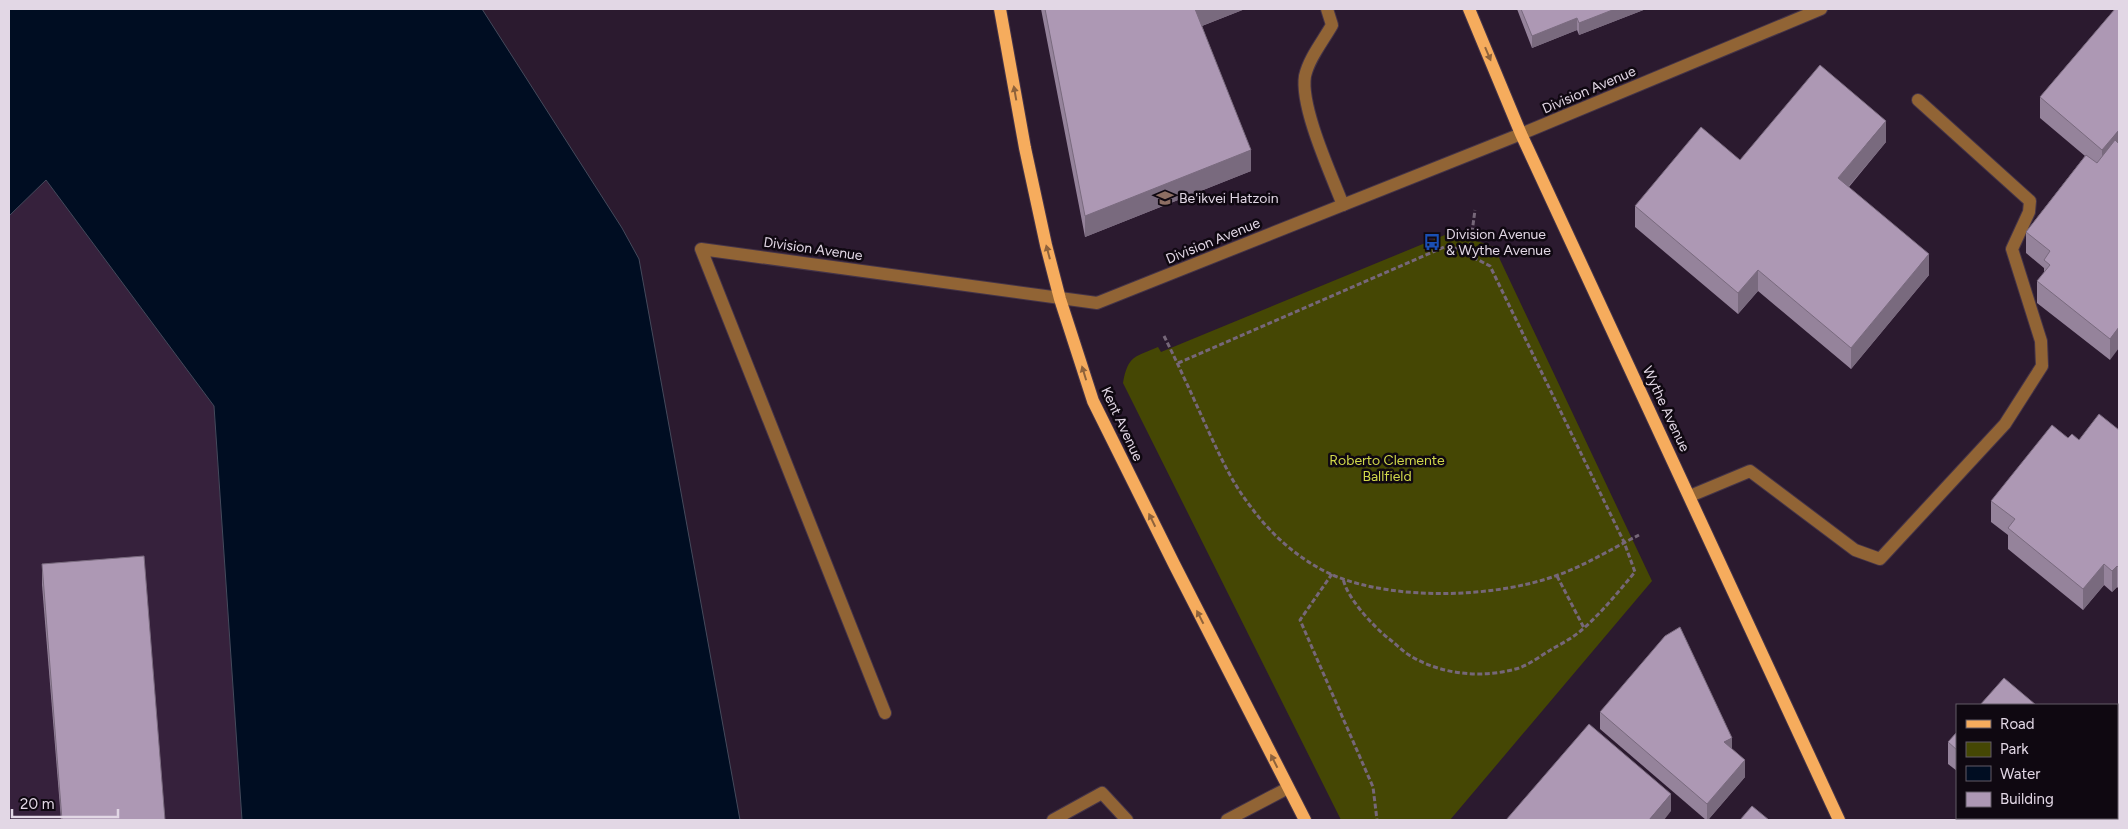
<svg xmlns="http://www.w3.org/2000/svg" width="2128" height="829" font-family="Figtree,sans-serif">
  <rect width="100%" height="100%" fill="#2b1a2f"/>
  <path fill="#36213c" d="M 46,180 L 214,406 L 242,820 L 9,820 L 9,216 Z"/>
  <path fill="#454704" d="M 1452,232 L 1494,247 L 1652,581 L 1450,820 L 1341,820 L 1123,383 C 1128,355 1135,357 1158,347 L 1161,352 Z"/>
  <path fill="#000d22" stroke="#444a5c" d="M 9,9 L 482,9 L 622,228 L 639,259 L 740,820 L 242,820 L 214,406 L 46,180 L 9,216 Z"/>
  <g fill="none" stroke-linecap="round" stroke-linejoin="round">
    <g stroke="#453448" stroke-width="14">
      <g id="minor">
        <path d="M 1327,9 L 1332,25 C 1323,41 1309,58 1305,76 C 1300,107 1331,174 1343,205"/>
        <path d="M 1690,496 L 1750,471 L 1855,550 L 1880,559 L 2005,424 L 2042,366 L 2041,341 L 2012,249 L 2029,212 L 2030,201 L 1918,100"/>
        <path d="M 885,713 L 701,249 L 1097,303 L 1521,134 L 1821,9"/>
        <path d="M 1053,820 L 1102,793 L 1127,820"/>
        <path d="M 1227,820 L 1288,788"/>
      </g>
    </g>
    <g stroke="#453448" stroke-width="14">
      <g id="major">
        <path d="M 1000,9 L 1025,148 L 1046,245 L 1060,299 L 1093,401 L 1174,564 L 1305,820"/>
        <path d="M 1469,9 L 1521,134 L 1839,820"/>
      </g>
    </g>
    <g stroke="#766779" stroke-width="3" stroke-dasharray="5 2.5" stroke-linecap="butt">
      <path d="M 1469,255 L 1475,210"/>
      <path d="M 1164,336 C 1179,366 1193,397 1207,428 C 1220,456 1232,483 1251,507 C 1272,536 1302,562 1335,576 C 1397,601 1496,598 1558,575 C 1586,565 1613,548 1639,535"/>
      <path d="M 1178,363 L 1449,245 L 1490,266 L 1624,542 L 1635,572 C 1619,591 1603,611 1584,628 C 1574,637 1563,643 1552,649 C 1542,655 1530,664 1519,668 C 1483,679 1441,675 1409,655 C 1401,650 1395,643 1388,638 C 1373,626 1346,597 1343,578"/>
      <path d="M 1332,574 L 1300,620 L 1373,787 L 1377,820"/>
      <path d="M 1557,576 L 1584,628"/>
    </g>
    <use href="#minor" stroke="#916435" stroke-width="12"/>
    <use href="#major" stroke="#f6ac5d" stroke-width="12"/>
  </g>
  <g fill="#95839b">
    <path d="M 1041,9 L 1245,9 L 1202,26 L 1251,171 L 1085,237 Z"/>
    <path d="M 1517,9 L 1646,9 L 1579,35 L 1577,30 L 1532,48 Z"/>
    <path d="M 2115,9 L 2110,360 L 2037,303 L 2037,281 L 2044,273 L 2044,268 L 2026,253 L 2026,232 L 2085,156 L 2040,118 L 2040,97 Z"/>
    <path d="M 1886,142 L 1849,187 L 1929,275 L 1851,369 L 1758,291 L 1738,314 L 1635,227 L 1635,206 L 1740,160 Z"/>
    <path d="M 2119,430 L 2119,589 L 2117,587 L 2112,592 L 2104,585 L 2083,610 L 2008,549 L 2008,535 L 1991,522 L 1991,501 L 2068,438 L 2079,440 Z"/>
    <path d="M 42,564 L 165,820 L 61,820 L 42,585 Z"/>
    <path d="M 1600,712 L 1732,749 L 1745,777 L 1708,820 L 1706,820 L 1600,729 Z"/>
    <path d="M 1957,732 L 1957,771 L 1948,764 L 1948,742 Z"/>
    <path d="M 2010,818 L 2117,818 L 2119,820 L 2013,820 Z"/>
  </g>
  <g fill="#796a7e">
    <path d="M 1194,9 L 1245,9 L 1194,29 Z"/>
    <path d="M 1615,9 L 1646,9 L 1579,35 L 1579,23 Z"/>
    <path d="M 1577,18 L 1577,30 L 1532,48 L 1532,36 Z"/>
    <path d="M 1886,121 L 1886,142 L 1838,199 L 1838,178 Z"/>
    <path d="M 2119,130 L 2119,151 L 2102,171 L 2102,150 Z"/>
    <path d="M 1251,150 L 1251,171 L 1085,237 L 1085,216 Z"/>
    <path d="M 1929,254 L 1929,275 L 1851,369 L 1851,348 Z"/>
    <path d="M 1758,270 L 1758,291 L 1738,314 L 1738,293 Z"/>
    <path d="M 2119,327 L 2119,348 L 2110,360 L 2110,339 Z"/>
    <path d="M 2104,564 L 2104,585 L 2083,610 L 2083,589 Z"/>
    <path d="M 2117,566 L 2117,587 L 2112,592 L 2112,571 Z"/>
    <path d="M 1732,738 L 1732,755 L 1724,742 Z"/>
    <path d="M 1745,760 L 1745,777 L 1708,820 L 1707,820 L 1707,804 Z"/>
    <path d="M 1671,794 L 1671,811 L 1664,820 L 1649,820 Z"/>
  </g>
  <g fill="#ad98b4" stroke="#796a7e">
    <path d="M 1045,9 L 1195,9 L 1251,150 L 1085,216 Z"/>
    <path d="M 1521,9 L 1615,9 L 1579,23 L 1577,18 L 1532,36 Z"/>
    <path d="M 2115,9 L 2119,9 L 2119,130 L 2102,150 L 2040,97 Z"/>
    <path d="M 1820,65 L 1886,121 L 1838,178 L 1929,254 L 1851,348 L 1758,270 L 1738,293 L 1635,206 L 1701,127 L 1740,160 Z"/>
    <path d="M 2115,140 L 2119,144 L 2119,327 L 2110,339 L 2037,281 L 2050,265 L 2044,260 L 2050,251 L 2026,232 L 2086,155 L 2097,163 Z"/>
    <path d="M 2099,414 L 2119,430 L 2119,568 L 2117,566 L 2112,571 L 2104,564 L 2083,589 L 2008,528 L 2015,519 L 1991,501 L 2052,425 L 2068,438 L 2072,434 L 2079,440 Z"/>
    <path d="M 144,556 L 165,820 L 62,820 L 42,564 Z"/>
    <path d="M 1680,627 L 1732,738 L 1724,742 L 1745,760 L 1707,804 L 1600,712 L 1665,636 Z"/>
    <path d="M 2004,678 L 2036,705 L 1980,705 Z"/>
    <path d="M 1589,724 L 1671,794 L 1649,820 L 1506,820 Z"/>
    <path d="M 1957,732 L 1957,750 L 1948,742 Z"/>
    <path d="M 2117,775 L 2119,777 L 2119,820 L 2038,820 L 2035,818 L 2117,818 Z"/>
    <path d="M 1752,806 L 1769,820 L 1740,820 Z"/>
  </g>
  <defs><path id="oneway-solid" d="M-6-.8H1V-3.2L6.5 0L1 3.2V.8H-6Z" transform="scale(1.25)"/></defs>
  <g fill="#8e623b">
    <use href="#oneway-solid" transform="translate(1488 54) rotate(67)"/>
    <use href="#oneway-solid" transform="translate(1015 93) rotate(-100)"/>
    <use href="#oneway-solid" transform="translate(1048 252) rotate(-105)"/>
    <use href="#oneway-solid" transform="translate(1084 373) rotate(-107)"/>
    <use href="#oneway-solid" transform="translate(1152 520) rotate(-116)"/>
    <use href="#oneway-solid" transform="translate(1200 617) rotate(-117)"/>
    <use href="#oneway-solid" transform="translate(1274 761) rotate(-117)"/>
  </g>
  <defs>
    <g id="school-bare" transform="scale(1.35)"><path d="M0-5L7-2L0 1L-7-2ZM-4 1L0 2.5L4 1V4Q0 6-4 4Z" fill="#8d6e63" stroke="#0f0811" stroke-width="2.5" paint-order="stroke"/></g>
    <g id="bus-bare" transform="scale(1.35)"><path d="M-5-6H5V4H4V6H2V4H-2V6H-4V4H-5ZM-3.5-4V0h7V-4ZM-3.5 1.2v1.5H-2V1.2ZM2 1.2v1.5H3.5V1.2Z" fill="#1a4fb4" stroke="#0f0811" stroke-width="2.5" paint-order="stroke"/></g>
  </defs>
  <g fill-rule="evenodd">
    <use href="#school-bare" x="1165" y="198"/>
    <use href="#bus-bare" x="1432" y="242"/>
  </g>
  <g text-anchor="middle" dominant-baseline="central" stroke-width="5" stroke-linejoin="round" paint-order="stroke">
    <g font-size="14" fill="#e2d7e5" stroke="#0f0811">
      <text transform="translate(1589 90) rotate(-23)">Division Avenue</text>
      <text transform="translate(1213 241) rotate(-22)">Division Avenue</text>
      <text transform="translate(813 249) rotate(8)">Division Avenue</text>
      <text transform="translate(1666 409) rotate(65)">Wythe Avenue</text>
      <text transform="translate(1122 424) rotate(65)">Kent Avenue</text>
    </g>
    <g font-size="14" fill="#e2d7e5" stroke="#0f0811" text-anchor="start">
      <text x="1179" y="198">Be'ikvei Hatzoin</text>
      <text x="1446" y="234">Division Avenue<tspan x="1446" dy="16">&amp; Wythe Avenue</tspan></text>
    </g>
    <g font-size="14" fill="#d1d84b" stroke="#0f0811">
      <text x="1387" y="460">Roberto Clemente<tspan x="1387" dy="16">Ballfield</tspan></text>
    </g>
  </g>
  <rect width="2128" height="829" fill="none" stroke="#e2d7e5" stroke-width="20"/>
  <rect x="1956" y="704" width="162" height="115" fill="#0f0811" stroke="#635b66"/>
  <rect x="1966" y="720" width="25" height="8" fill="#f6ac5d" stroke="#635b66"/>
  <text x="2000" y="729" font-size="15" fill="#e2d7e5">Road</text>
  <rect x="1966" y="742" width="25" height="15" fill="#454704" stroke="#635b66"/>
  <text x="2000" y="754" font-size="15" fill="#e2d7e5">Park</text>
  <rect x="1966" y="766" width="25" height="15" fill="#000d22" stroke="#635b66"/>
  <text x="2000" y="779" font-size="15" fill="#e2d7e5">Water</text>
  <rect x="1966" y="792" width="25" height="15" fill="#ad98b4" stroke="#635b66"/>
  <text x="2000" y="804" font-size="15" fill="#e2d7e5">Building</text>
  <path d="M12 809v8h106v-8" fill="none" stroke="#e2d7e5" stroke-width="2.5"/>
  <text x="20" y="809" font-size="15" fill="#e2d7e5" stroke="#0f0811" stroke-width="4" paint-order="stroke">20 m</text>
</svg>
